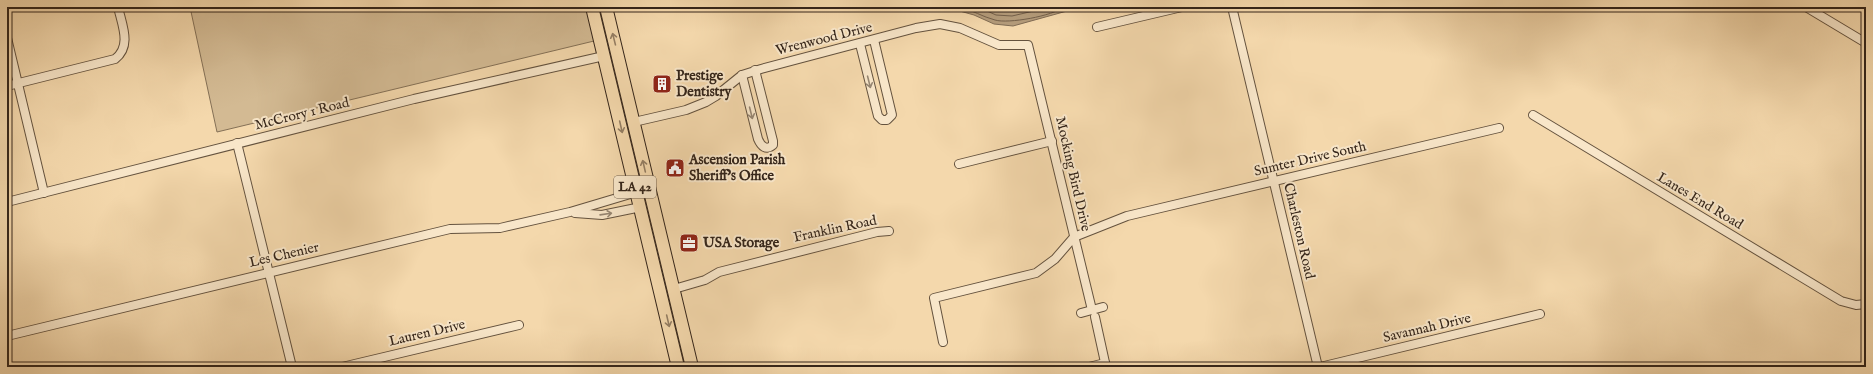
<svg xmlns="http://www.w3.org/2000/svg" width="1873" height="374" font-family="'IM FELL English',serif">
  <rect width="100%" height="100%" fill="#f4d8ac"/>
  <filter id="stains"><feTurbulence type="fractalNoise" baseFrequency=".005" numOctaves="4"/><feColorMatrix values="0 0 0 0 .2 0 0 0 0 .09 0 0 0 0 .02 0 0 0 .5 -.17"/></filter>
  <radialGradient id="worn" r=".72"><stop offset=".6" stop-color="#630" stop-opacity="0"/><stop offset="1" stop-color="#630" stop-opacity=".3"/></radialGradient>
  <path fill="#d3ba93" stroke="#847056" d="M 190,7 L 586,7 L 594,41 L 217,132 Z"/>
  <path fill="#b39b7a" stroke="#806c54" d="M 933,7 L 1068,7 L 1067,11 L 1013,26 L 994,24 L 974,15 L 949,8 Z"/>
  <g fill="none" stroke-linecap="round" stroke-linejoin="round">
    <g stroke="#74604a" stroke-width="1">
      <path d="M 960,7 C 972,10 983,17 995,20 C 1008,24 1053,16 1064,7"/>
      <path d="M 978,7 L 996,15 L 1012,16 L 1051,7"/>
    </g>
    <g stroke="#64523e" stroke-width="10">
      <g id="street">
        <path d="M 1232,7 L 1318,367"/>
        <path d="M 1806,7 L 1866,43"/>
        <path d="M 1097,27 L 1182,7"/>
        <path d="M 7,38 L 44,193"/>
        <path d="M 860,44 L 878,116 L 882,120 L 887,120 L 892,115 L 874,40"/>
        <path d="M 742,75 L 758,139 C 761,146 766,151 773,145 L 773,141 L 755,70"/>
        <path d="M 7,86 L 115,59 C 132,46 122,25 118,7"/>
        <path d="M 1533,115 L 1841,301 L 1856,305 L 1866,304"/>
        <path d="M 634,122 L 686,110 L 706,102 L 716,96 L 742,75 L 761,69 L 916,28 L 940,24 L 960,28 L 999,45 L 1028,45 L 1092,310"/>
        <path d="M 237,143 L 292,367"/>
        <path d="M 959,164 L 1052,141"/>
        <path d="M 7,202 L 414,99 L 604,56"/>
        <path d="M 575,213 L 602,215 L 641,207"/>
        <path d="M 674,289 L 705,280 L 719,272 L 877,232 L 889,231"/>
        <path d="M 1081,313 L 1103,307"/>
        <path d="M 1095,317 L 1106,367"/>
        <path d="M 7,336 L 450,229 L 500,228 L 570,212 L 637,192"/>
        <path d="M 943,342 L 934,298 L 1036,273 L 1055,259 L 1074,237 L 1127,216 L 1499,128"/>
        <path d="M 342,367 L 519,325"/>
        <path d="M 1089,367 L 1105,363"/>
        <path d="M 1320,367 L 1540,314"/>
      </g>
    </g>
    <g stroke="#34251a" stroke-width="14">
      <g id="primary">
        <path d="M 592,7 L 678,367"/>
        <path d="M 606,7 L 692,367"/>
      </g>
    </g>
    <use href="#street" stroke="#f8e6c9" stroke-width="8"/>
    <use href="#primary" stroke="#f4d8ac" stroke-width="12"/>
  </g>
  <defs><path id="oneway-shaft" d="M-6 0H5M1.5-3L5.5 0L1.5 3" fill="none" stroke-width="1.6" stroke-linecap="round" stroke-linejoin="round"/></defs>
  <g stroke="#947e63">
    <use href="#oneway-shaft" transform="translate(614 39) rotate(-104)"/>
    <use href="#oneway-shaft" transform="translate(621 127) rotate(77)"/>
    <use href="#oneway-shaft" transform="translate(644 166) rotate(-103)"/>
    <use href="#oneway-shaft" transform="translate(668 321) rotate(77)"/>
  </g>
  <g stroke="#968672">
    <use href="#oneway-shaft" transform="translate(869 82) rotate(76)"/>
    <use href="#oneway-shaft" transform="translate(751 113) rotate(76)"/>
    <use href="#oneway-shaft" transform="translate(606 214) rotate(-8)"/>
  </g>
  <defs>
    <g id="building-square" transform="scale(1)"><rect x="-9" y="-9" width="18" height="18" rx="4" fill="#8f2418" stroke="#f8e6c9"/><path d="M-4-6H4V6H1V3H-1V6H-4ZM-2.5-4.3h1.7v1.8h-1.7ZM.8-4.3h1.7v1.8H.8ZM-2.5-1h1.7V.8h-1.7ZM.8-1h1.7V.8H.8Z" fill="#fff"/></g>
    <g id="civic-square" transform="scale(1)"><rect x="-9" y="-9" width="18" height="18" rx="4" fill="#8f2418" stroke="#f8e6c9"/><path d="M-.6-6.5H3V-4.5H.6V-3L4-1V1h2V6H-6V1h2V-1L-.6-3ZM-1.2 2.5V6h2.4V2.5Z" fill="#fff"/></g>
    <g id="office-square" transform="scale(1)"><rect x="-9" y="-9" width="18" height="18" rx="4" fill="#8f2418" stroke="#f8e6c9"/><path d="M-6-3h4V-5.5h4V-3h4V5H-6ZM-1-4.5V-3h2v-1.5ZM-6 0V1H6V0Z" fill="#fff"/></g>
  </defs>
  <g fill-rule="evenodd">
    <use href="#building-square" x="662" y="84"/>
    <use href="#civic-square" x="675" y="168"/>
    <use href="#office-square" x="689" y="243"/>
  </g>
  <g text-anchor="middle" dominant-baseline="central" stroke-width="4" stroke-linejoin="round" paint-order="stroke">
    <rect fill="#f8e6c9" stroke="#6f5f4e" stroke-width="1" x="614" y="176" width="42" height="22" rx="3"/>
    <g font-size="13" font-weight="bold" fill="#34251a">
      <text x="635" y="187">LA 42</text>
    </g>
    <g font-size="14" fill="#34251a" stroke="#f8e6c9">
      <text transform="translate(824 39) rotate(-14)">Wrenwood Drive</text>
      <text transform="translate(302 114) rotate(-14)">McCrory 1 Road</text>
      <text transform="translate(1310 159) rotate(-13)">Sumter Drive South</text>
      <text transform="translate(1073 174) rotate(77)">Mocking Bird Drive</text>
      <text transform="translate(1700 201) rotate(31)">Lanes End Road</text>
      <text transform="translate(835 229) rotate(-12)">Franklin Road</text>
      <text transform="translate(1299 231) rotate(77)">Charleston Road</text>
      <text transform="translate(284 255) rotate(-13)">Les Chenier</text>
      <text transform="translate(1427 328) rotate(-13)">Savannah Drive</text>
      <text transform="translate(427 333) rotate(-13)">Lauren Drive</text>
    </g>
    <g font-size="14" font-weight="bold" fill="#34251a" stroke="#f8e6c9" text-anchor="start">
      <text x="676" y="76">Prestige<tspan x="676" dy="16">Dentistry</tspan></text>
      <text x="689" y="160">Ascension Parish<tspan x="689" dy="16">Sheriff's Office</tspan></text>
      <text x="703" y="243">USA Storage</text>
    </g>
  </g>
  <rect width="1873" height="374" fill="none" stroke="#f4d8ac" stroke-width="24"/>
  <rect x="8" y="8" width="1857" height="358" fill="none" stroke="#34251a" stroke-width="2"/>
  <rect x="12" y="12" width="1849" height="350" fill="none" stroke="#34251a"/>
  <rect width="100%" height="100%" filter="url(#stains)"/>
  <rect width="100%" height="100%" fill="url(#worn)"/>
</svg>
